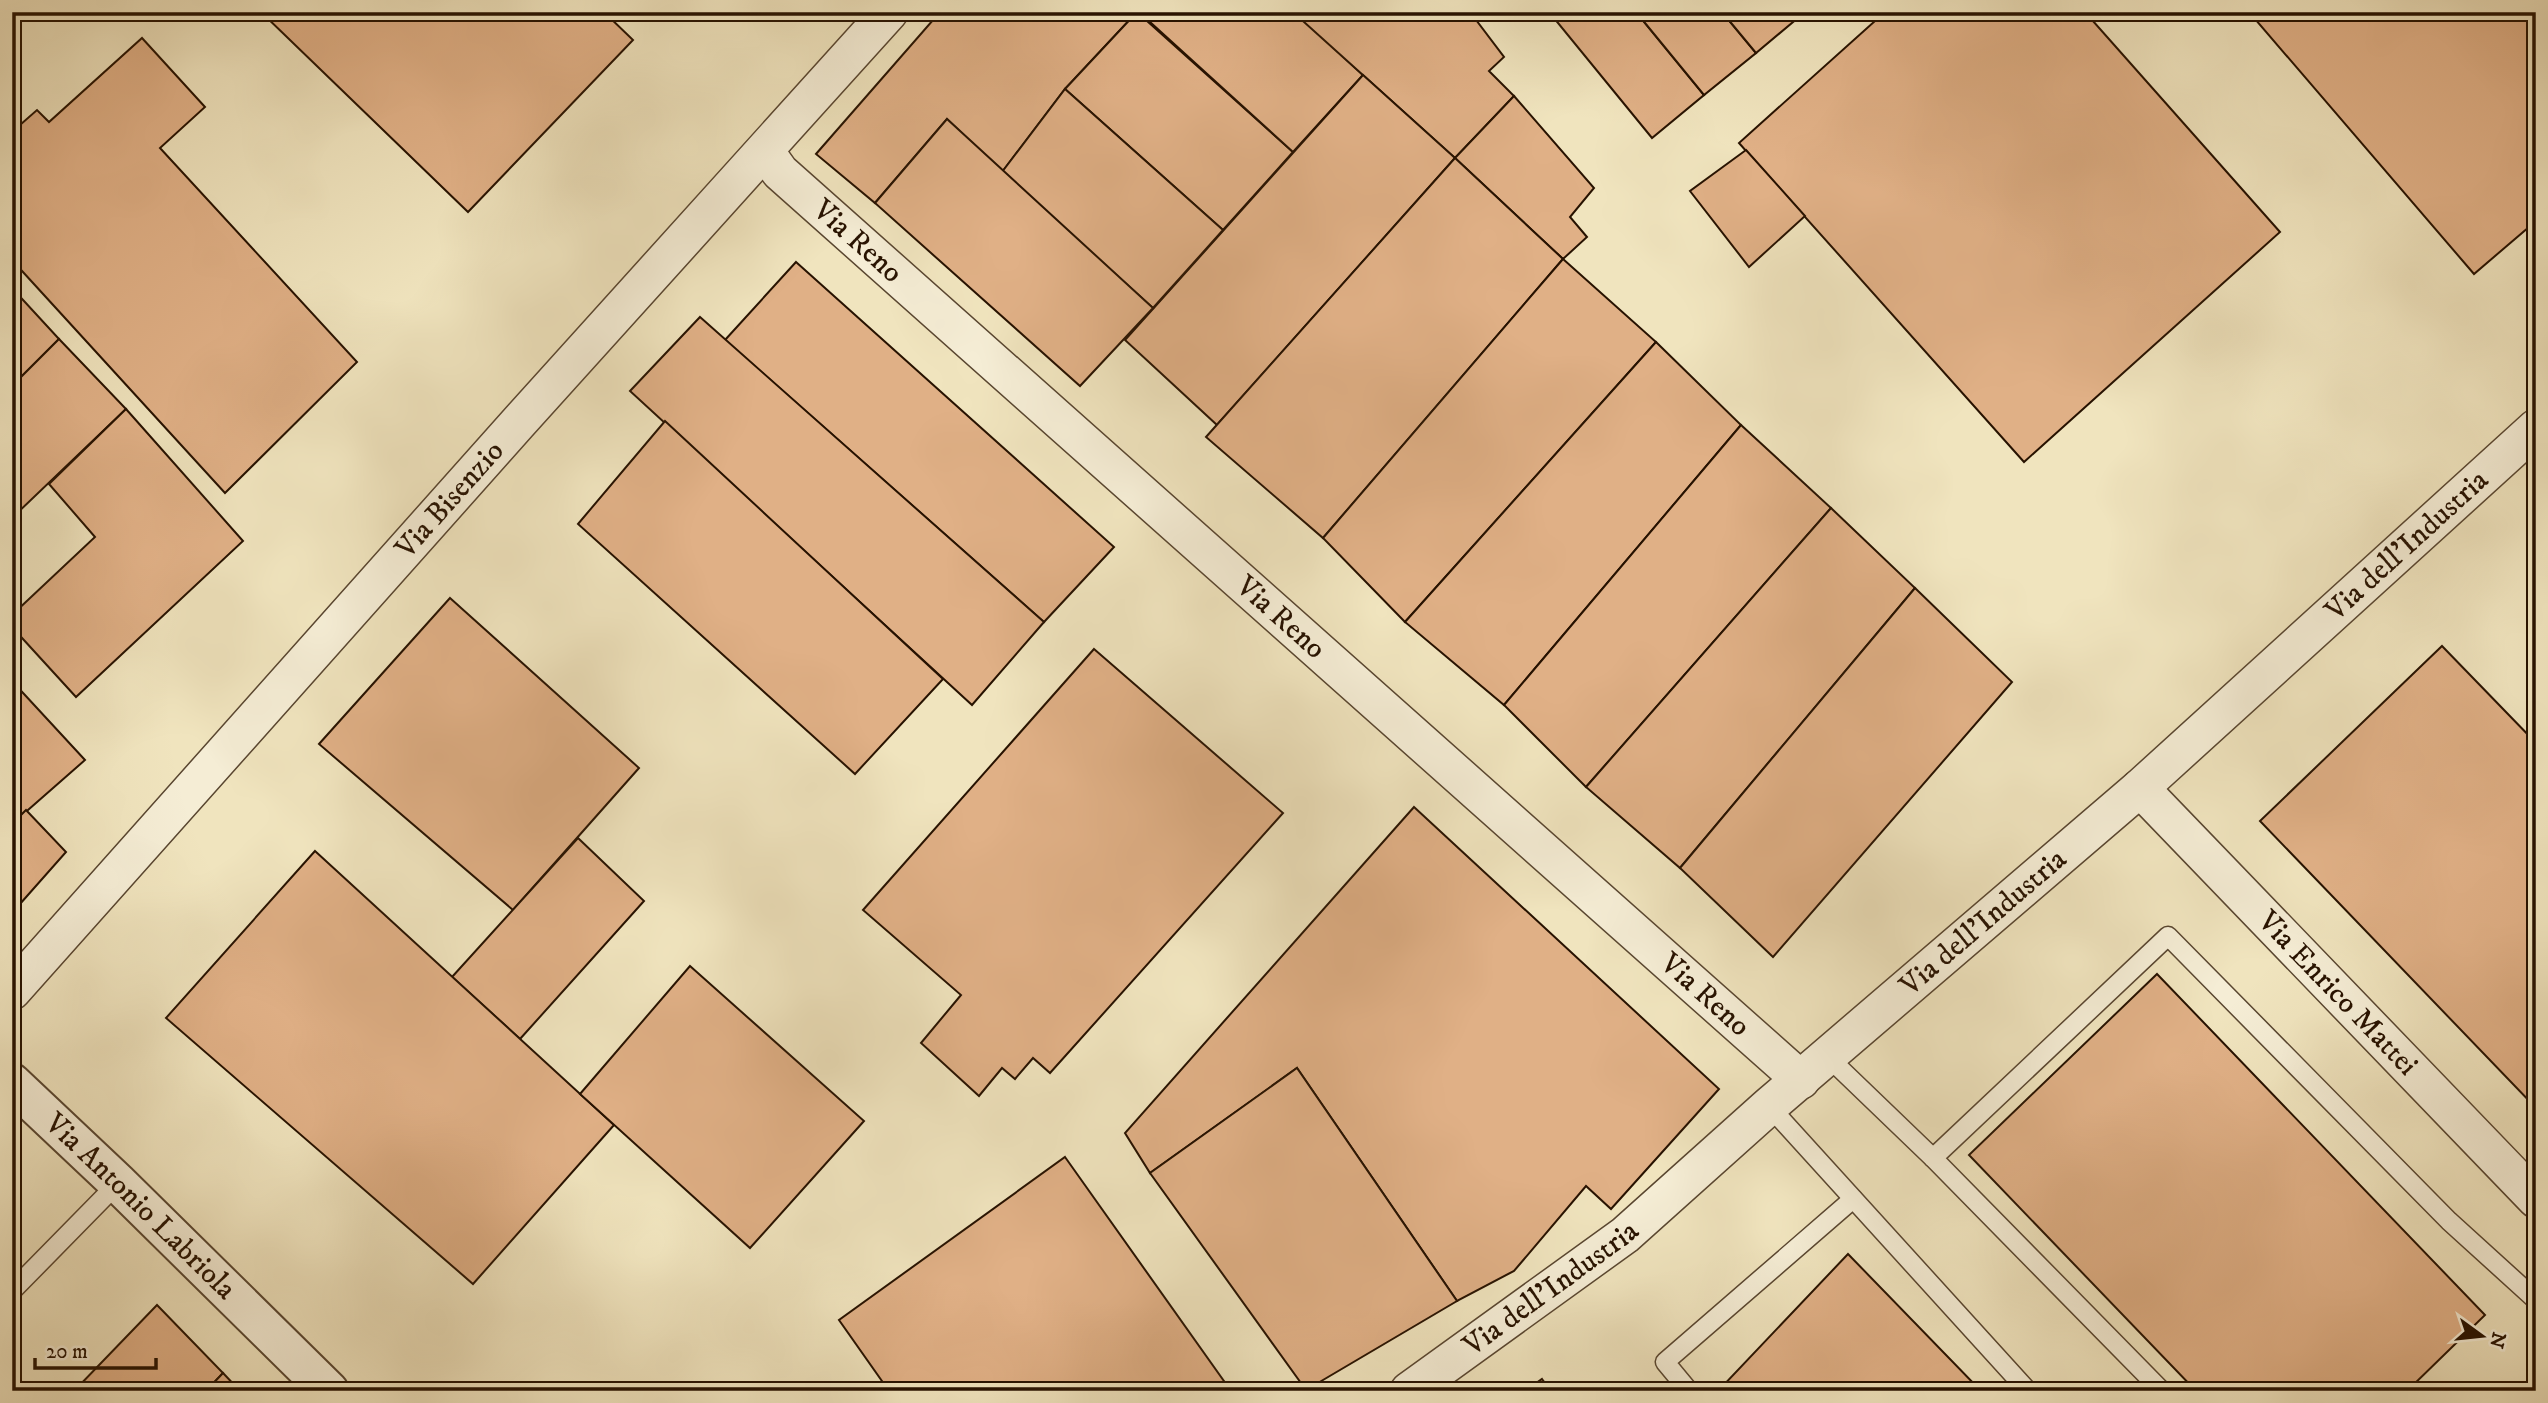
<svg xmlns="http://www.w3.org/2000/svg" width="2548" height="1403" font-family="'IM FELL DW Pica',serif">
  <rect width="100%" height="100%" fill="#f0e4be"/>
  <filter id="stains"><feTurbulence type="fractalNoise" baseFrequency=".00286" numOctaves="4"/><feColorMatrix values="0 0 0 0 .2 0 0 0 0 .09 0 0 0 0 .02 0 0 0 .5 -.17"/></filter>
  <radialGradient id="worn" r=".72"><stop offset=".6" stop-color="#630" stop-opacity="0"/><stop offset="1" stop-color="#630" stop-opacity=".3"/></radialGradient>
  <g fill="#e0b086" stroke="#271200" stroke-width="2">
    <path d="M 261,12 L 604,12 L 633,40 L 468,212 Z"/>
    <path d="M 940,12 L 1137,12 L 1065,89 L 1002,172 L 947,119 L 875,203 L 816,154 Z"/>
    <path d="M 1137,12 L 1293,152 L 1223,230 L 1065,89 Z"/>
    <path d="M 1139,12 L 1295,12 L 1363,75 L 1293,152 Z"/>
    <path d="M 1314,12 L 1470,12 L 1504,57 L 1489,71 L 1514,96 L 1455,158 L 1304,22 Z"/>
    <path d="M 1549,12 L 1636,12 L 1704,95 L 1652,138 Z"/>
    <path d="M 1636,12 L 1722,12 L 1756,53 L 1704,95 Z"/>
    <path d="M 1722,12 L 1805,12 L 1756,53 Z"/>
    <path d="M 1885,12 L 2085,12 L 2280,232 L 2024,462 L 1739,143 Z"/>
    <path d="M 2249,12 L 2536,12 L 2536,221 L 2474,274 Z"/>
    <path d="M 142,38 L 205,107 L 160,148 L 357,362 L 225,493 L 12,260 L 12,132 L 37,110 L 49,122 Z"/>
    <path d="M 1363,75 L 1455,158 L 1217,425 L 1125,340 Z"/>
    <path d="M 1065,89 L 1223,230 L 1153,308 L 1002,172 Z"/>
    <path d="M 1514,96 L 1594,188 L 1570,217 L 1587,237 L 1563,259 L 1455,158 Z"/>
    <path d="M 947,119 L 1153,308 L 1080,386 L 875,203 Z"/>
    <path d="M 1746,150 L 1805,216 L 1749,267 L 1690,191 Z"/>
    <path d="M 1455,158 L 1563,259 L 1323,538 L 1206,437 Z"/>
    <path d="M 1563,259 L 1656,342 L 1405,622 L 1323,538 Z"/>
    <path d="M 796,262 L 1114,547 L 1044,622 L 725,340 Z"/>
    <path d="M 12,288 L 59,339 L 12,386 Z"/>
    <path d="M 700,317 L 1044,622 L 972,705 L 630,391 Z"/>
    <path d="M 59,339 L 126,409 L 12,518 L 12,386 Z"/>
    <path d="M 1656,342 L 1741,425 L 1504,705 L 1405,622 Z"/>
    <path d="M 126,409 L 243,541 L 76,697 L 12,627 L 12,615 L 95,537 L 49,484 Z"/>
    <path d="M 665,421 L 943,679 L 855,774 L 578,524 Z"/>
    <path d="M 1741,425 L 1831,508 L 1586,787 L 1504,705 Z"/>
    <path d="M 1831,508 L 1915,588 L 1680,868 L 1586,787 Z"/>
    <path d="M 1915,588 L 2012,682 L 1773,957 L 1680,868 Z"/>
    <path d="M 450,598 L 639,768 L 513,910 L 319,744 Z"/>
    <path d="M 2442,646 L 2536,743 L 2536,1108 L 2260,821 Z"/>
    <path d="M 1094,649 L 1283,813 L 1050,1073 L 1033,1058 L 1015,1079 L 1002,1068 L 979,1096 L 921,1043 L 961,995 L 863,910 Z"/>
    <path d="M 12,681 L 85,760 L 12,824 Z"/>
    <path d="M 1414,807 L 1719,1089 L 1611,1209 L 1586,1186 L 1514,1271 L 1457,1301 L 1297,1068 L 1150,1173 L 1125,1133 Z"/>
    <path d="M 26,810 L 66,852 L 12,913 L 12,824 Z"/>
    <path d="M 578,838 L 644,901 L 520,1039 L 452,977 Z"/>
    <path d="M 315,851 L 614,1125 L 473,1284 L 166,1018 Z"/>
    <path d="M 690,966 L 864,1121 L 750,1248 L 580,1094 Z"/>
    <path d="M 2157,974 L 2485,1315 L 2407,1391 L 2196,1391 L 1969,1155 Z"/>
    <path d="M 1297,1068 L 1457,1301 L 1306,1390 L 1150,1173 Z"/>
    <path d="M 1065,1157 L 1231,1391 L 889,1391 L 839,1320 Z"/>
    <path d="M 1848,1254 L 1981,1391 L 1718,1391 Z"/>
    <path d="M 157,1305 L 223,1373 L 206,1391 L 74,1391 Z"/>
    <path d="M 223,1373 L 240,1391 L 206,1391 Z"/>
    <path d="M 1542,1379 L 1551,1391 L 1525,1391 Z"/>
  </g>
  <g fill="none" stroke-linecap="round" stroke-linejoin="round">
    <g stroke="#594630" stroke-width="21">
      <g id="service">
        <path d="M 1828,1057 L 1933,1158 L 2162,1391"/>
        <path d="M 1769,1106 L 2028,1391"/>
        <path d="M 1933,1158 L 2168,936 L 2449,1221 L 2536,1300"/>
        <path d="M 12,1291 L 118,1183"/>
        <path d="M 1689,1391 L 1665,1362 L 1853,1199"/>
      </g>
    </g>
    <g stroke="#594630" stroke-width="40">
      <g id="minor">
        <path id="s1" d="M 765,151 L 780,172 L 1801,1080"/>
        <path id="s2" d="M 2140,788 L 2536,1199"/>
        <path id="s3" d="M 12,991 L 518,423 L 889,12"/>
        <path id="s4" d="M 1409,1391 L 1625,1235 L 1769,1106 L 2140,788 L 2536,428"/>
      </g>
    </g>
    <g stroke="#594630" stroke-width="42">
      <g id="tertiary">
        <path id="s5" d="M 12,1083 L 118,1183 L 329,1391"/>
      </g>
    </g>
    <use href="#service" stroke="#f5edd5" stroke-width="18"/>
    <use href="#minor" stroke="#f5edd5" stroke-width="37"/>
    <use href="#tertiary" stroke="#f5edd5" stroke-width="38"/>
  </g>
  <g text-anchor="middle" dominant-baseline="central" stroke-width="7" stroke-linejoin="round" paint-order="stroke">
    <g font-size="30" fill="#271200" stroke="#f5edd5">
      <text stroke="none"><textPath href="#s1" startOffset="130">Via Reno</textPath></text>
      <text stroke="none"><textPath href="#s3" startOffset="658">Via Bisenzio</textPath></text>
      <text stroke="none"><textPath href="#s4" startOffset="1309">Via dell'Industria</textPath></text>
      <text stroke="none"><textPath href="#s1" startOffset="696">Via Reno</textPath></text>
      <text stroke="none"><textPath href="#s4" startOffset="742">Via dell'Industria</textPath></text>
      <text stroke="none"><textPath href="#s2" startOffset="285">Via Enrico Mattei</textPath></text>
      <text stroke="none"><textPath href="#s1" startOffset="1264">Via Reno</textPath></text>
      <text stroke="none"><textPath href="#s5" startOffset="178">Via Antonio Labriola</textPath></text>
      <text stroke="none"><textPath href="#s4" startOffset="175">Via dell'Industria</textPath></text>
    </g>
  </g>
  <rect width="2548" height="1403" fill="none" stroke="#f0e4be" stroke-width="42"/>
  <rect x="14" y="14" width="2520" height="1375" fill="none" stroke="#271200" stroke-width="3.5"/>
  <rect x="21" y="21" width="2506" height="1361" fill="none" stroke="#271200" stroke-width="2"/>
  <g transform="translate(2482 1336) rotate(105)" stroke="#f5edd5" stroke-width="5" paint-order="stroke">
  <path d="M0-5L12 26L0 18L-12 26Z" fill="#271200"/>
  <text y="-10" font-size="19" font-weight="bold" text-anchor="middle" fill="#271200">N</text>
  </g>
  <path d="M35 1358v10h121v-10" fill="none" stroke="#271200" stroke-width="3.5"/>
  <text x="46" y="1358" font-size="21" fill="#271200" stroke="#f5edd5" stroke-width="5" paint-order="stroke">20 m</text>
  <rect width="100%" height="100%" filter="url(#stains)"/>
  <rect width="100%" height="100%" fill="url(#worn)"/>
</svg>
